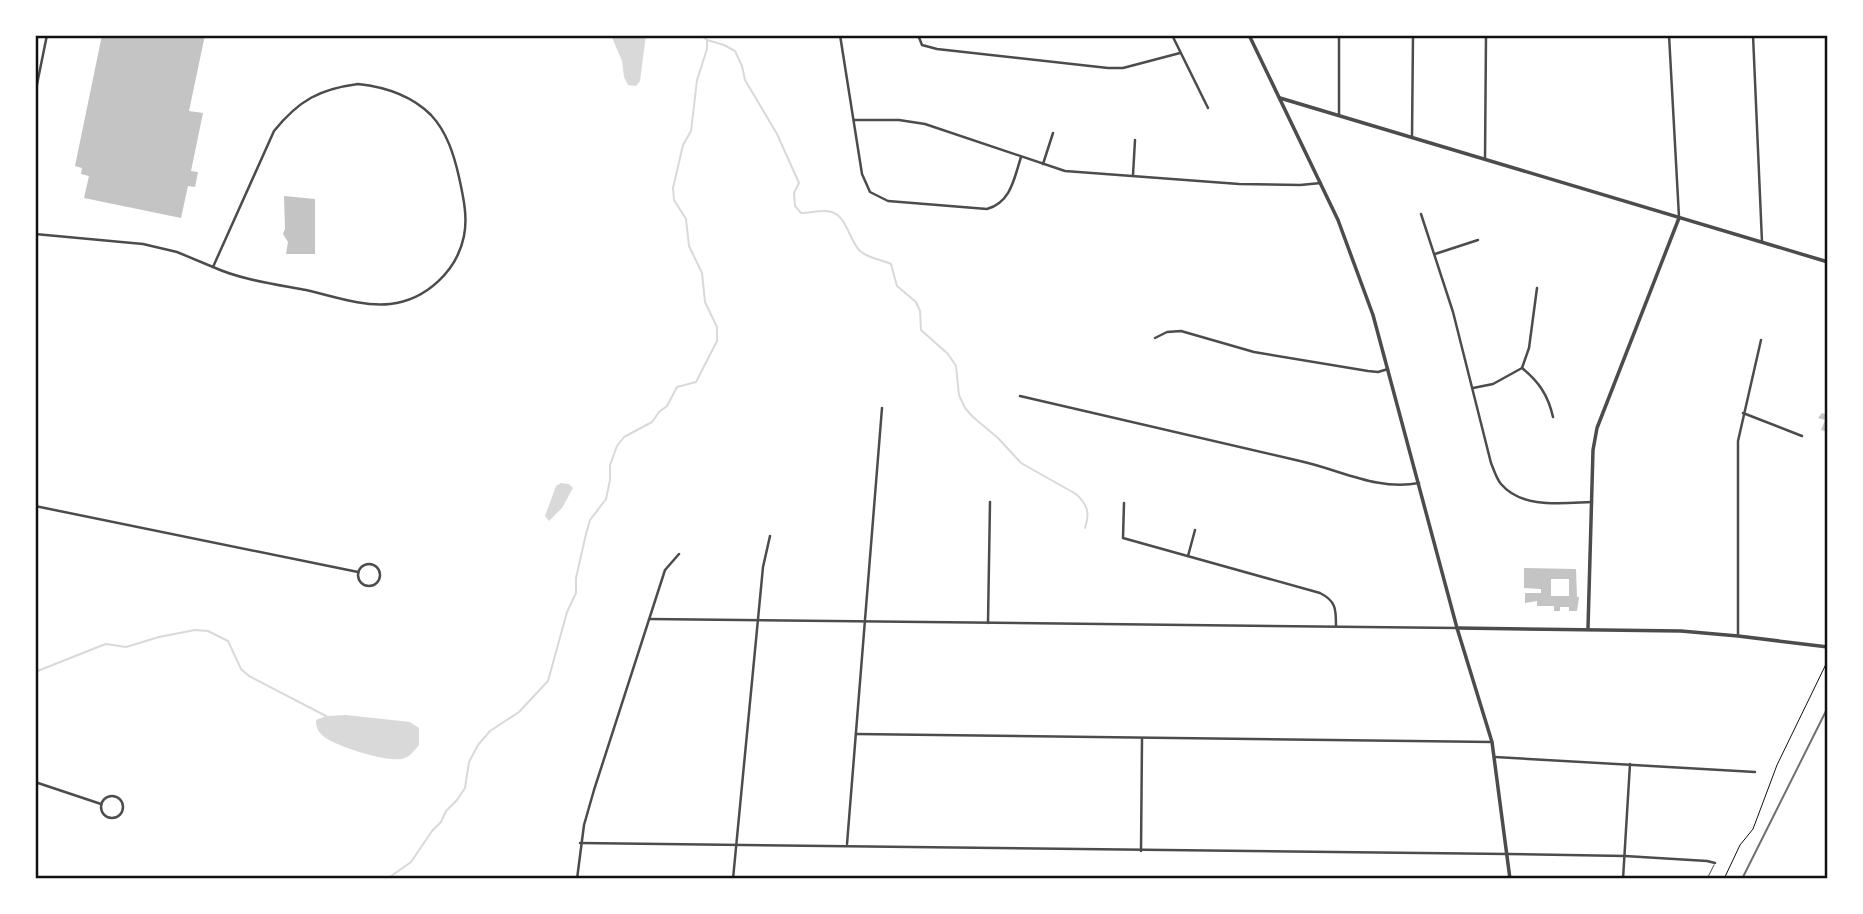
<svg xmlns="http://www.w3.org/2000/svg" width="1863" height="914" font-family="'Fira Sans',sans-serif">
  <rect width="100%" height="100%" fill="#fff"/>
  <g fill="#d9d9d9">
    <path d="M 611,35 L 646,35 L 640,81 L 636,86 L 628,85 L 624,77 L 622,61 Z"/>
    <path d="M 561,483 L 569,484 L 573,488 L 562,508 L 549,521 L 545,516 L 556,486 Z"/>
    <path d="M 346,715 L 410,722 L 419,728 L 419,745 C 414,751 410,757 402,759 C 386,762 333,746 322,735 C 317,730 316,726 316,720 L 326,716 Z"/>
  </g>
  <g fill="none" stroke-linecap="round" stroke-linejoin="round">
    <g stroke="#d9d9d9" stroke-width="2">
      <path d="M 701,35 L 707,40 L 724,45 L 735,51 L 742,66 L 745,80 L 777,134 L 799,183 L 794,193 L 795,206 L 801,213 C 809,213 816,211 824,211 C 847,210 847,238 860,251 C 869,259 881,259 891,264 L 897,286 L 916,302 L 920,311 L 921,330 L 948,354 L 956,366 L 959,395 L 965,408 L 973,417 L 998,438 L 1021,463 L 1076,494 C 1088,505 1090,513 1085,528"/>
      <path d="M 35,672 L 98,647 L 106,644 L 126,647 L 159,637 L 195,630 L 208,631 L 228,641 L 241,669 L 249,676 L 326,716"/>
      <path d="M 387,879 L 411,862 L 432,831 L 441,822 L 446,811 L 457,800 L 465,788 L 469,762 L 478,745 L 490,731 L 519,712 L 548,681 L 567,612 L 576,593 L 576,578 L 586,534 L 590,520 L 606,499 L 610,480 L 610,465 L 617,446 L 624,437 L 652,422 L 659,412 L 667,406 L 677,387 L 696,382 L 717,341 L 717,327 L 705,302 L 702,273 L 689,246 L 686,219 L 674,200 L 673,188 L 683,145 L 691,131 L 697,80 L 707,49 L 707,40"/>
    </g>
  </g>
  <g fill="#c4c4c4" fill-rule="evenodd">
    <path d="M 102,35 L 205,35 L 189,111 L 203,113 L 191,171 L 198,172 L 195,187 L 188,186 L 181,218 L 84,198 L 89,176 L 81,174 L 82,168 L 75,166 Z"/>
    <path d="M 284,196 L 315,199 L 315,254 L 286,254 L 288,242 L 283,234 L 285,229 Z"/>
    <path d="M 1822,413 L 1828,415 L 1828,432 L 1821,430 L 1825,420 L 1818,418 Z"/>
    <path d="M 1524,568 L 1576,569 L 1577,597 L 1579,597 L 1577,611 L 1569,611 L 1569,607 L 1560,607 L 1560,611 L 1554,611 L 1554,606 L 1537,606 L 1537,601 L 1525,603 L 1525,593 L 1541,593 L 1541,589 L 1524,588 ZM 1551,579 L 1569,579 L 1569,596 L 1551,596 Z"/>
  </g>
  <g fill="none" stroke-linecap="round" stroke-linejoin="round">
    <path stroke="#111" stroke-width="1" d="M 1724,879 L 1740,845 L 1753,829 L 1777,765 L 1828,660"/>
    <path stroke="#4c4c4c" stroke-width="1" d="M 1707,879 L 1714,865"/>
    <g stroke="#4c4c4c" stroke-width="2.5">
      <path d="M 840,35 L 862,174 L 870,192 L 888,201 L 987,209 C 1011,202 1014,179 1021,157"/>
      <path d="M 918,35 L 922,45 L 937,49 L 1108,68 L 1123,68 L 1180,53"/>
      <path d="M 1172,35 L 1208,108"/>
      <path d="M 1339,35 L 1339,115"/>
      <path d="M 1669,35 L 1679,217"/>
      <path d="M 1753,35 L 1762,242"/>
      <path d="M 358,84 C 386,87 411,95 431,115 C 447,132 454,155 459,177 C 463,196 468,216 464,236 C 457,271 426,300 390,304 C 363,307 332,296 306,290 C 274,284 242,280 213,267 L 274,131 C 299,100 320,89 358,84 Z"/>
      <path d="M 35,94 L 47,35"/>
      <path d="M 854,120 L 899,120 L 925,124 L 1065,171 L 1239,184 L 1300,185 L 1321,183"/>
      <path d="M 1412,137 L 1413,35"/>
      <path d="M 1485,159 L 1486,35"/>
      <path d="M 1043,164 L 1053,133"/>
      <path d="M 1133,175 L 1135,140"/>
      <path d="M 1421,214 L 1453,312 L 1491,463 C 1494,470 1496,478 1501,484 C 1522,509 1562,503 1592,502"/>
      <path d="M 35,234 L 143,244 L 177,252 L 213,267"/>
      <path d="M 1435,254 L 1478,240"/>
      <path d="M 1155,338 L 1167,332 L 1181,331 L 1254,352 L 1368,371 L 1378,372 L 1388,369"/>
      <path d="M 1522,368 C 1539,382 1548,395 1553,417"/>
      <path d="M 1473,388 L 1493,384 L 1522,368 L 1529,348 L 1537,288"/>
      <path d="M 1020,396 C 1114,417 1207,439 1300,461 C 1341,470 1377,491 1419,483"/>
      <path d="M 1743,413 L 1802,436"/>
      <path d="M 1124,503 L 1123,538 L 1320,593 C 1336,601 1336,609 1336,626"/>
      <path d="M 35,506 L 358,572"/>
      <path d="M 1188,556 L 1195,530"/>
      <circle cx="369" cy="575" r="11"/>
      <path d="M 649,619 L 1457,628"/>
      <path d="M 988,623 L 990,502"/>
      <path d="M 1738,636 L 1738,441 L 1761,340"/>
      <path d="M 856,734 L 1492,742"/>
      <path d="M 1495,757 L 1755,772"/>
      <path d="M 35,782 L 101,804"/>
      <circle cx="112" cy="807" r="11"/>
      <path d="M 580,843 L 1507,854 L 1625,856 L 1707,861 L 1715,863"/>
      <path d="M 847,844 L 882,408"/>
      <path d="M 1141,851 L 1142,739"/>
      <path d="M 577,879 L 584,825 L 594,790 L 665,570 L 679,554"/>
      <path d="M 733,879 L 763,567 L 770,536"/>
      <path d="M 1623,879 L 1630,764"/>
    </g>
    <g stroke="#4c4c4c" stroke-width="3.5">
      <path d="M 1249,35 L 1338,220 L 1373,315 L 1457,628 L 1492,742 L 1510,879"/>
      <path d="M 1280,98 L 1828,262"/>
      <path d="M 1457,628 L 1681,631 L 1738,636 L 1828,647"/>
      <path d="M 1588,628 L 1593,450 L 1597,428 L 1679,218"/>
    </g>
    <path stroke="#707070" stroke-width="2" d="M 1742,879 L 1828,707"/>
  </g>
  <rect width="1863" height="914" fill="none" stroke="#ffffff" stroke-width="74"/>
  <rect x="37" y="37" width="1789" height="840" fill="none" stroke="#111" stroke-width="2.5"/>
</svg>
